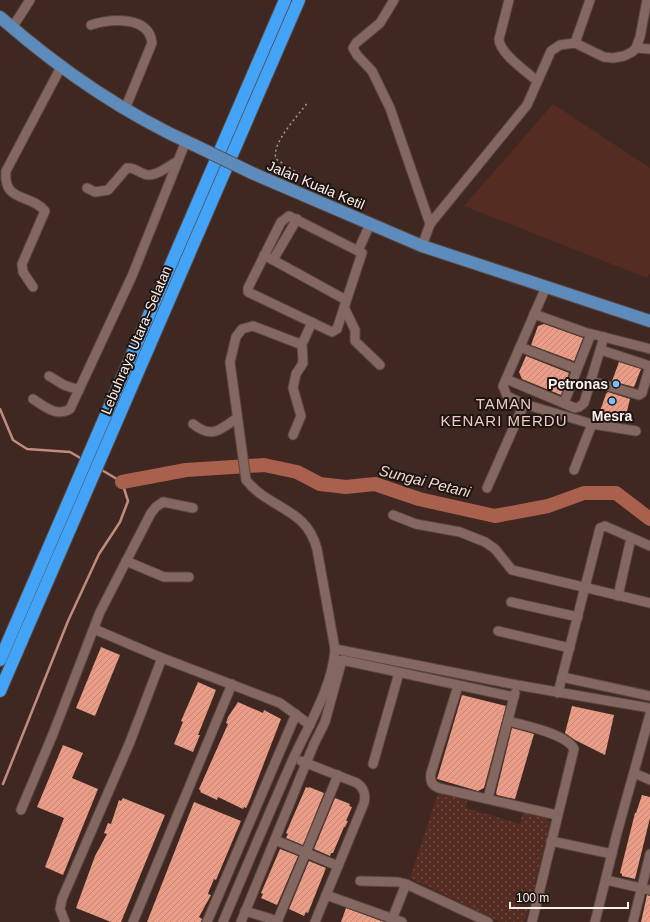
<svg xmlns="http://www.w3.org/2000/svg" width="650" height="922" font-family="Arial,sans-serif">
  <defs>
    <pattern id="grass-dots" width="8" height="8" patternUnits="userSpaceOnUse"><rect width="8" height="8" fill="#552c21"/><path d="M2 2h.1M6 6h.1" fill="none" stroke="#6e4b42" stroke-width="1.8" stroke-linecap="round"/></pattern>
    <pattern id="building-hatch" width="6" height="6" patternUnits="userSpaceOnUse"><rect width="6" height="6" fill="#ea9c87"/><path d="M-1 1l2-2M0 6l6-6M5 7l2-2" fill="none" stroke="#c28777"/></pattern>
  </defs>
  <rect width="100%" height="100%" fill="#3f2821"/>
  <path fill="url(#grass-dots)" d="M 438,793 L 467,800 L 466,808 L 520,824 L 523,812 L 545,817 L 550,822 L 533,893 L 524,891 L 520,907 L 529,910 L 524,922 L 500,922 L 410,878 Z"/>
  <path fill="#552c21" d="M 553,104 L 650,168 L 650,273 L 647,278 L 464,206 Z"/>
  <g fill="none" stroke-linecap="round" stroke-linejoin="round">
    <g stroke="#c28c7d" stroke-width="2.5">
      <path d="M 0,409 L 13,440 L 27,449 L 70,452 L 82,459"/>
      <path d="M 3,784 L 68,621 L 99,554 L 120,522 L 128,501 L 122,482 L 100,469"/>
    </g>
    <path stroke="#a9604d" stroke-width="14" d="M 122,482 L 186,470 L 264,465 L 297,472 L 320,484 L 346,487 L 375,484 L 419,499 L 495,516 L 548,506 L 584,493 L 616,493 L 650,519"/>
  </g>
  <g fill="url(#building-hatch)">
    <path d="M 544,324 L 583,338 L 574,361 L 531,345 L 538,326 Z"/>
    <path d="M 526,356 L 569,373 L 561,395 L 522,379 L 519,372 Z"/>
    <path d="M 619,362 L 641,369 L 634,387 L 612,381 Z"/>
    <path d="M 608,392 L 630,399 L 625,419 L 600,411 L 606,394 Z"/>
    <path d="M 101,647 L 120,655 L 95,716 L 76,708 Z"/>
    <path d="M 198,682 L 216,690 L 198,735 L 200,735 L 193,752 L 174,744 L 183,722 L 181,721 Z"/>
    <path d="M 462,695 L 506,706 L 484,788 L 478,791 L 437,779 Z"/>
    <path d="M 238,702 L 263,713 L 264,710 L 281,719 L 249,802 L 246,808 L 244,807 L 243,809 L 218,797 L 217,800 L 200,792 L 201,791 L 199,789 L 228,724 L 226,723 L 228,717 Z"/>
    <path d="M 572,706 L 614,715 L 605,755 L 575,740 L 565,733 Z"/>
    <path d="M 512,728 L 534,734 L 515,799 L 497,795 L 496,793 Z"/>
    <path d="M 63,745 L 83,753 L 72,778 L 98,789 L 63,875 L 45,867 L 64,818 L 37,807 Z"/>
    <path d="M 306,787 L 308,788 L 309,787 L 324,793 L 303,845 L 286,838 L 288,834 L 286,833 Z"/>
    <path d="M 642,795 L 650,797 L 650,818 L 635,879 L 622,876 L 622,874 L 620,873 L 635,813 L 636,813 Z"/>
    <path d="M 123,798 L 165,815 L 121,922 L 111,922 L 76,908 L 95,856 L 107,834 L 104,833 L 108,823 L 111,824 L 119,800 L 121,801 Z"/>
    <path d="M 335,798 L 350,804 L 349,806 L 352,807 L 346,821 L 348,821 L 345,827 L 344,827 L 333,853 L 331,853 L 330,856 L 314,849 Z"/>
    <path d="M 194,802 L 241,821 L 216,880 L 214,879 L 209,891 L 208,894 L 211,895 L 199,917 L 202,919 L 201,922 L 147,922 Z"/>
    <path d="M 280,849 L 298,856 L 277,905 L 261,898 L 263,894 L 261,893 Z"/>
    <path d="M 309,861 L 326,868 L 308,913 L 306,912 L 304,916 L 289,909 Z"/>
    <path d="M 647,895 L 650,896 L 650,922 L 641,922 Z"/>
    <path d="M 346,908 L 384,922 L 341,922 Z"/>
  </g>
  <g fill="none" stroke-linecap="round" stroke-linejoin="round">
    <g stroke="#594640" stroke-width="11">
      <g id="minor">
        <path d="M 394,0 L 380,23 L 356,43 L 353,48 L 357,55 L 372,71 L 390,108 L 430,224"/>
        <path d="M 509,0 L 499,39 C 499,53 527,72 537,81"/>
        <path d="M 91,25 C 110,19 149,15 152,43 L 125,109"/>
        <path d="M 12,28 L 30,0"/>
        <path d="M 575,43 L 590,0"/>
        <path d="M 636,48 L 650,49"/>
        <path d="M 87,188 L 95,192 L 108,190 L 127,168 C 133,167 137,171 142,173 C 153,180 168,166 178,161"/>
        <path d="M 289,216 L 362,253 L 337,329 L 332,332 L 248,292 L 248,288 L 281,222 Z"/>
        <path d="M 422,246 L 430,224 L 527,105 L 551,51 L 560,45 L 575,43 L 604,57 L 613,58 L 624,56 L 632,52 L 636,48 L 640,37 L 647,0"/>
        <path d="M 358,251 L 370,224"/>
        <path d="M 264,255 L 346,300"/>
        <path d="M 273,260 L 297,219"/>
        <path d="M 33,287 L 23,272 L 22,264 L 45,211 C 30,193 3,203 6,171 L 61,67"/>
        <path d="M 546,287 L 503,386 L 507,396 L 524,404 L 592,424 L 636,431"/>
        <path d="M 344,307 L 355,330 L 355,341 L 380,365"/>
        <path d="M 534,314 L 584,332 L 650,349"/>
        <path d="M 520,347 L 577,369"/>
        <path d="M 601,350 L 650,366"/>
        <path d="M 49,376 L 64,385 L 79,390"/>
        <path d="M 506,379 L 575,408 L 579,407 L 584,403 L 604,337"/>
        <path d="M 591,381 L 639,395 L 642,393 L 650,366"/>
        <path d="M 33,399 C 45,407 57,417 70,409 L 132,276 L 186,141"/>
        <path d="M 564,403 L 591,334"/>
        <path d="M 193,424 C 212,439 220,430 237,418"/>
        <path d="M 293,435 L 301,416 L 293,388 L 296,374 L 303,363 L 302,343"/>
        <path d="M 574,470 L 592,424"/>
        <path d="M 487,488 L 524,404"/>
        <path d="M 393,515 L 416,524 L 460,532 L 485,542 L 495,549 L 512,570 L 650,603"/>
        <path d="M 126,561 L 164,577 L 189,577"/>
        <path d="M 618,596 L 631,538"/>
        <path d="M 511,602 L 578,617"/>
        <path d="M 94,629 L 162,658 L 280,703 L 310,725"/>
        <path d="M 498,631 L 570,648"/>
        <path d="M 335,649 L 517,685 L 650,708"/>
        <path d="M 562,677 L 650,696"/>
        <path d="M 458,686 L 431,773 C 430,781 431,785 439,788 L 557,815"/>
        <path d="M 558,693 L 600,528 L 605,526 L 650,546"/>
        <path d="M 508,721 C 524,725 567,734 574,749 L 532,922"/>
        <path d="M 301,761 L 357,783 C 364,788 366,794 364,803 L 315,922"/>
        <path d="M 373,764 L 399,673"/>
        <path d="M 634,773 L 650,780"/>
        <path d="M 488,798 L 515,693"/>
        <path d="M 21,810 L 53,734 L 100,612 L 151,513 L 156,507 L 163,502 L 193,508"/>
        <path d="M 275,840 L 338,866"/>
        <path d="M 551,841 L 612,854"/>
        <path d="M 606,880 L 650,890"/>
        <path d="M 360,881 L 398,882 L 406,884"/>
        <path d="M 326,895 L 402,922"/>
        <path d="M 245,911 L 278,921"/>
        <path d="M 65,922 L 60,909 L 62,899 L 130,742 L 162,658"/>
        <path d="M 133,922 L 232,684"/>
        <path d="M 207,922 L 296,714"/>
        <path d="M 223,922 C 246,868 269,813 293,759 C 308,726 333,686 335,649 L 317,549 C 306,507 270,510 246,480 L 230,362 L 236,337 L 242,329 L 253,326 L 300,344 L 304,340 L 312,322"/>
        <path d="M 241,922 L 314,744 L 325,722 L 342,660 L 514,697"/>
        <path d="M 277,922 L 338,775"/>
        <path d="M 391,922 L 406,884 L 488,922"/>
        <path d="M 595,922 L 617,833 L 650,714"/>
        <path d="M 633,922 L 650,854"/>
      </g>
    </g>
    <g stroke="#594640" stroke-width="14">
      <g id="major">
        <path d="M 0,17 C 58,68 123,113 194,145"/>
        <path d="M 252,173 L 422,246 L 650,321"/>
      </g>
    </g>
    <g stroke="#594640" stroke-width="14">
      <g id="highway">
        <path d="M 0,660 L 285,0"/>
        <path d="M 0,691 L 299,0"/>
      </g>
    </g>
    <path stroke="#a89691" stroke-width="1.5" stroke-dasharray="2 3" stroke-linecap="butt" d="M 299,174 L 276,159 C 271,143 298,116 308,102"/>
    <use href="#minor" stroke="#836760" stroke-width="9"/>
    <use href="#major" stroke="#5d8bbb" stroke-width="12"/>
    <use href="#highway" stroke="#43a3f7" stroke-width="12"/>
    <g stroke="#594640" stroke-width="14" stroke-linecap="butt">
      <path id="major-bridge" d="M 194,145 L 252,173"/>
    </g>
    <use href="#major-bridge" stroke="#5d8bbb" stroke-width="12"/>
  </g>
  <g fill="#7fbdfa" stroke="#1e1411" stroke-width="1.5">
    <circle cx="616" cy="384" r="4"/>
    <circle cx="612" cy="401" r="4"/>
  </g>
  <g text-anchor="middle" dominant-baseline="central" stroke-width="4" stroke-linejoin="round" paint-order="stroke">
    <g font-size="14" fill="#fef1ed" stroke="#1e1411">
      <text transform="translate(316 185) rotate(23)">Jalan Kuala Ketil</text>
      <text transform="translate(136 340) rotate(-67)">Lebuhraya Utara–Selatan</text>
    </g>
    <g font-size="14" font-weight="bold" fill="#fef1ed" stroke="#1e1411" text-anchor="end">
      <text x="608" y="384">Petronas</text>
      <text x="612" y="416" text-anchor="middle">Mesra</text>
    </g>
    <g font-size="15" letter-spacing="1" fill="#eccdc4" stroke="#1e1411">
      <text x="504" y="403">TAMAN<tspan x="504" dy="17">KENARI MERDU</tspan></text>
    </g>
    <g font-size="15" font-style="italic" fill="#f0dad4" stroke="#1e1411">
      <text transform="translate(425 481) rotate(14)">Sungai Petani</text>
    </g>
  </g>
  <path d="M510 902v6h118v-6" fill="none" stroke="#fef1ed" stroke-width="2"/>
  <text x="516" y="902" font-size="12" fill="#fef1ed" stroke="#1e1411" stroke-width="3" paint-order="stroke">100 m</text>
</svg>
